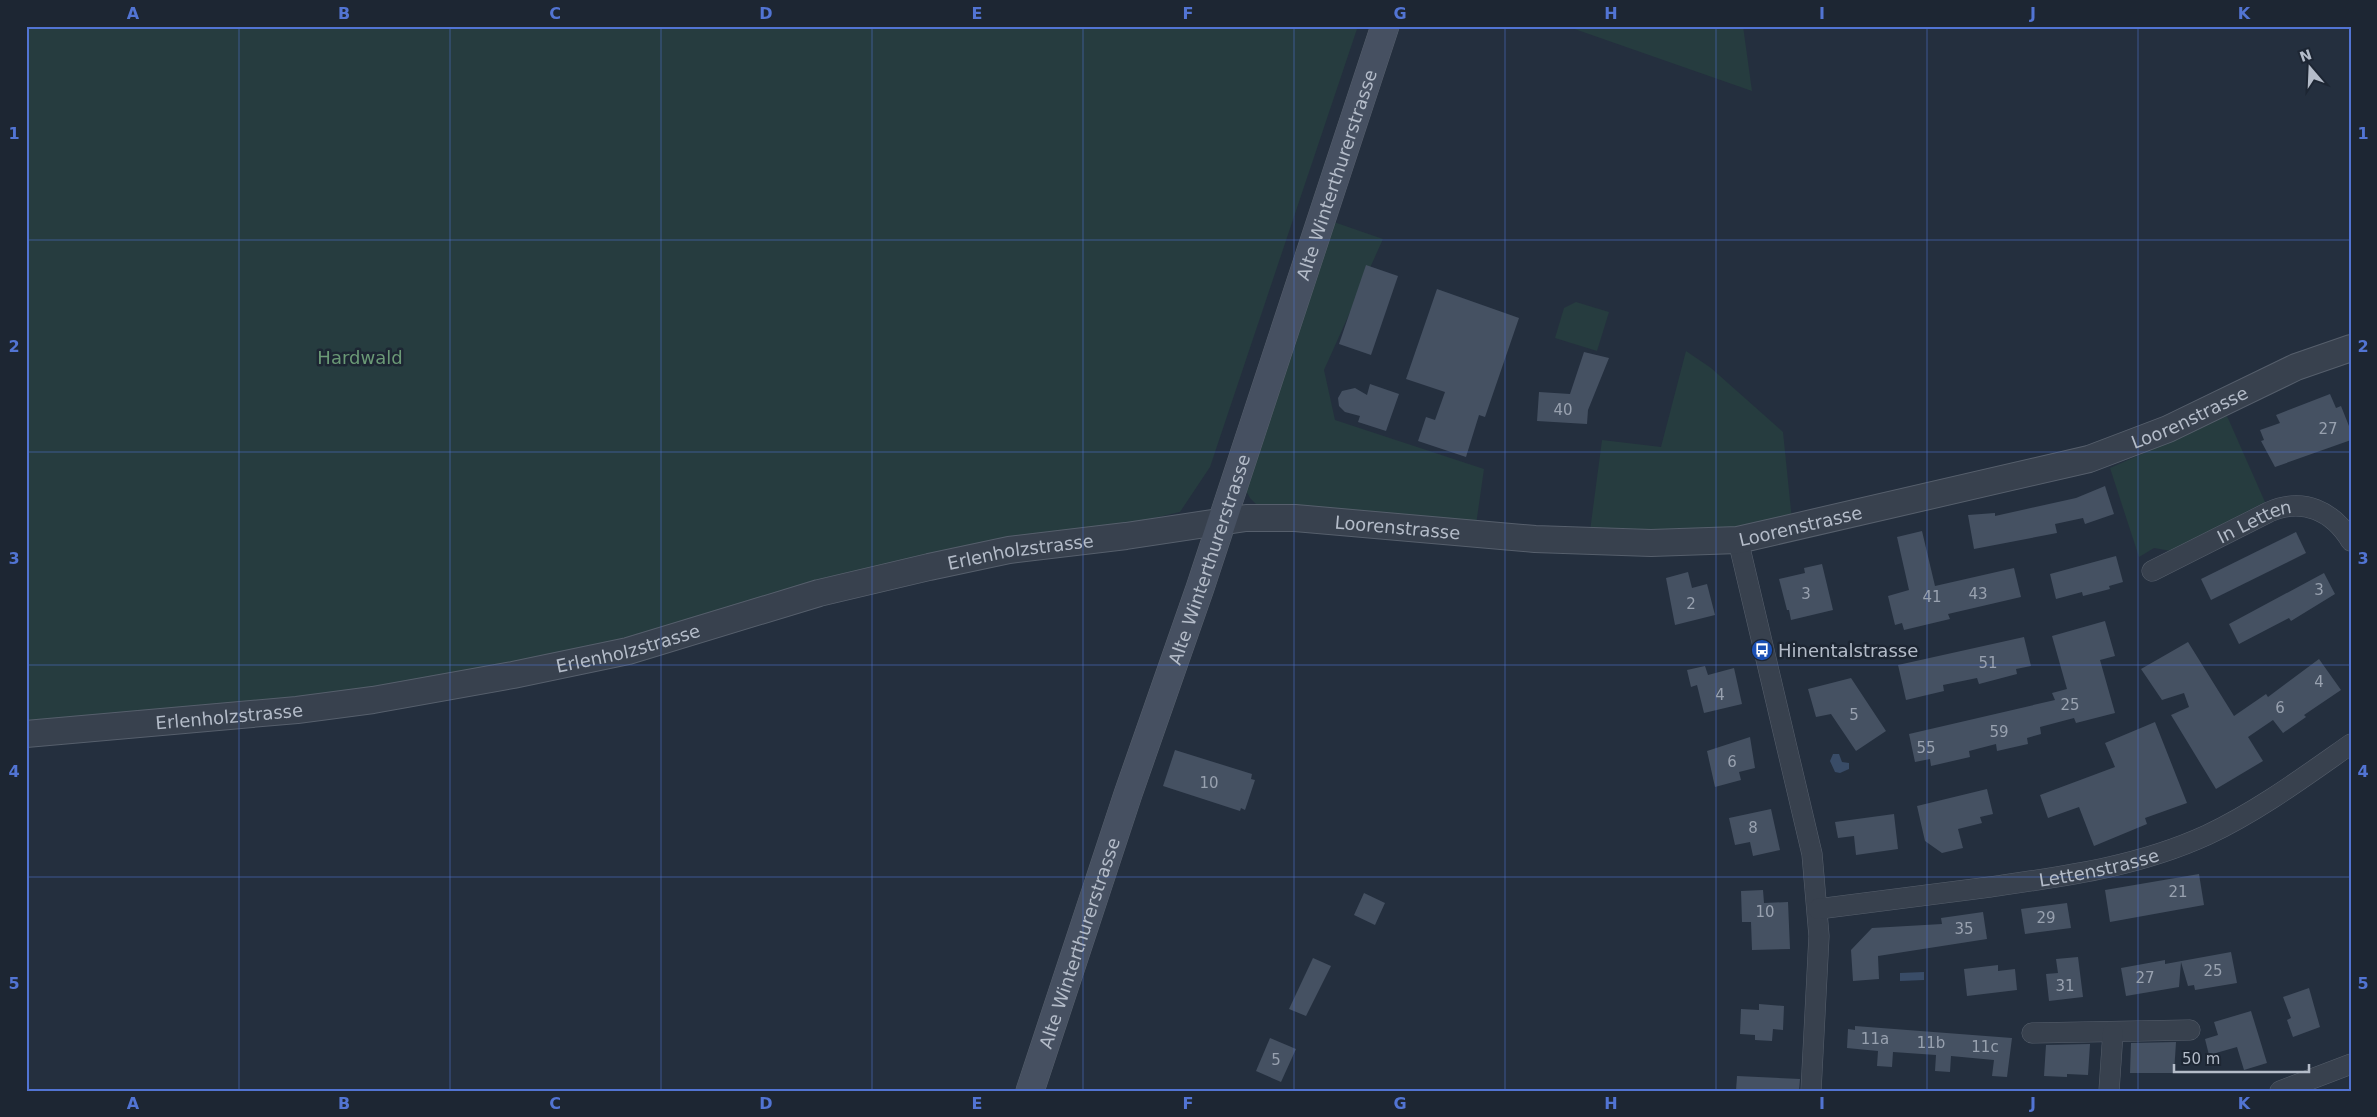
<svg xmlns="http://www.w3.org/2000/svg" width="2377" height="1117" font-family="'DejaVu Sans',sans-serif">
  <rect width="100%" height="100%" fill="#242f3e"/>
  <g fill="#263c3f">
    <path d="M 26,26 L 1358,26 L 1210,467 L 1180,512 L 621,642 L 339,695 L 26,725 Z"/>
    <path d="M 1566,26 L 1743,26 L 1752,91 Z"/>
    <path d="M 1328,220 L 1383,239 L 1324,370 L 1335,420 L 1484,469 L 1476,525 L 1258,506 L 1250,498 L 1245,488 Z"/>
    <path d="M 1576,302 L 1609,312 L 1597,351 L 1555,338 L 1564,308 Z"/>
    <path d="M 1686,351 L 1711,368 L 1783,432 L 1792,520 L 1735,530 L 1590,531 L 1602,440 L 1661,447 Z"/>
    <path d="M 2227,416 L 2265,502 L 2171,551 L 2154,548 L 2139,557 L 2110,468 Z"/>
  </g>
  <g fill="#394c67">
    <path d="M 1833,754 L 1839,754 L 1842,762 L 1849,763 L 1849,769 L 1840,773 L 1835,772 L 1830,761 Z"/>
    <path d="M 1924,972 L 1924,980 L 1900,981 L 1900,973 Z"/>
  </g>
  <g fill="#455162">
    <path d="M 1366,265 L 1398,276 L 1371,355 L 1339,344 Z"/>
    <path d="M 1437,289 L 1519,318 L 1485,417 L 1479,415 L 1466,457 L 1418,441 L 1426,417 L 1435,420 L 1445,392 L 1406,379 Z"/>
    <path d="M 1584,352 L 1609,358 L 1588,410 L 1587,424 L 1537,421 L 1539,392 L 1570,394 Z"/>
    <path d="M 1370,384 L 1399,394 L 1386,431 L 1358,422 L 1360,416 L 1345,412 L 1339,406 L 1338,398 L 1342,391 L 1355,388 L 1367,395 Z"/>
    <path d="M 2330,394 L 2336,408 L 2341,406 L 2351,431 L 2351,440 L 2275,467 L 2261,441 L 2264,440 L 2260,430 L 2280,423 L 2276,415 Z"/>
    <path d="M 2105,486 L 2114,514 L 2085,524 L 2083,518 L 2055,524 L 2057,533 L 1974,549 L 1968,515 L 1995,513 L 1995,516 L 2076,498 Z"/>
    <path d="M 1922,531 L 1935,586 L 2014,568 L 2021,597 L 1948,614 L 1950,619 L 1904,630 L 1902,623 L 1895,625 L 1888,596 L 1909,590 L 1897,537 Z"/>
    <path d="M 2296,532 L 2306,553 L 2211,600 L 2201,579 Z"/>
    <path d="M 2116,556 L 2123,582 L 2109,586 L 2110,589 L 2083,596 L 2082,592 L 2056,599 L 2050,574 Z"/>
    <path d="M 1822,564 L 1833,610 L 1791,620 L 1789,610 L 1787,610 L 1779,579 L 1805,573 L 1804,568 Z"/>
    <path d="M 1688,572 L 1692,588 L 1707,584 L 1715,615 L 1675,625 L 1666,578 Z"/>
    <path d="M 2324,573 L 2335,594 L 2291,621 L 2289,618 L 2239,644 L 2229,624 Z"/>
    <path d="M 2105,621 L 2115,656 L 2100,660 L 2115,713 L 2076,723 L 2074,718 L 2040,727 L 2041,734 L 2027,738 L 2028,744 L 1997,751 L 1996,744 L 1969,751 L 1970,757 L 1931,766 L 1930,759 L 1915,762 L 1909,734 L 2055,700 L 2052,693 L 2067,689 L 2052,636 Z"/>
    <path d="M 2024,637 L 2031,666 L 2016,669 L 2017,674 L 1979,684 L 1977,678 L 1943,685 L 1944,691 L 1906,700 L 1898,665 Z"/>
    <path d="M 2188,642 L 2234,716 L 2266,694 L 2268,697 L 2319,659 L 2341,690 L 2304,715 L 2306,717 L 2283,733 L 2273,720 L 2248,737 L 2263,761 L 2216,789 L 2171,715 L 2189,707 L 2184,693 L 2162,700 L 2141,669 Z"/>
    <path d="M 1705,666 L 1708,675 L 1734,668 L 1742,704 L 1704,713 L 1697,685 L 1691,687 L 1687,670 Z"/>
    <path d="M 1851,678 L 1886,731 L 1856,751 L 1831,714 L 1816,717 L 1808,689 Z"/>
    <path d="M 2155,722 L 2187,803 L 2145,818 L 2147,824 L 2094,846 L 2079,807 L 2048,818 L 2040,795 L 2115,767 L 2105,743 Z"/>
    <path d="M 1750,737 L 1755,768 L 1739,772 L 1741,780 L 1715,787 L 1707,751 Z"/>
    <path d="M 1175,750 L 1252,774 L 1251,779 L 1255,780 L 1245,810 L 1241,808 L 1240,811 L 1163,786 Z"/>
    <path d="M 1987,789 L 1993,814 L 1980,817 L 1982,823 L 1958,829 L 1963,848 L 1942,853 L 1925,841 L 1917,806 Z"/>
    <path d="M 1771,809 L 1780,850 L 1753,856 L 1750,842 L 1735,845 L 1729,818 Z"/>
    <path d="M 1894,814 L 1898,849 L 1856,855 L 1854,836 L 1838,838 L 1835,822 Z"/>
    <path d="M 2199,874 L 2204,905 L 2110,922 L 2105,890 Z"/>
    <path d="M 1763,890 L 1764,903 L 1788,902 L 1790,949 L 1752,950 L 1751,922 L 1742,922 L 1741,891 Z"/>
    <path d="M 1364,893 L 1385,903 L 1375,925 L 1354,915 Z"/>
    <path d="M 2067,903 L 2071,928 L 2025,934 L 2021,909 Z"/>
    <path d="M 1983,912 L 1987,939 L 1878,956 L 1879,979 L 1853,981 L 1851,950 L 1872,928 L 1942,924 L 1941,918 Z"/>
    <path d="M 2231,952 L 2237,983 L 2195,990 L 2194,985 L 2188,986 L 2181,962 L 2179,987 L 2126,996 L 2121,968 L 2165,960 L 2165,964 Z"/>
    <path d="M 2078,957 L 2083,997 L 2049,1001 L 2046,974 L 2058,973 L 2056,959 Z"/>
    <path d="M 1313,958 L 1331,966 L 1306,1016 L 1289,1009 Z"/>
    <path d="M 1998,965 L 1998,971 L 2015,969 L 2017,990 L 1967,996 L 1964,969 Z"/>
    <path d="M 2309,988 L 2320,1027 L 2293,1037 L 2287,1020 L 2291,1018 L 2283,997 Z"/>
    <path d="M 1759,1004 L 1784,1006 L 1783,1030 L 1773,1029 L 1772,1041 L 1755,1040 L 1755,1035 L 1740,1034 L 1741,1009 L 1759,1010 Z"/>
    <path d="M 2251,1011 L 2267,1063 L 2244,1070 L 2237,1047 L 2209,1055 L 2205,1039 L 2218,1035 L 2214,1022 Z"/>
    <path d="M 1855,1026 L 2012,1038 L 2007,1077 L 1992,1076 L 1994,1060 L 1951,1056 L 1950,1072 L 1935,1071 L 1936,1055 L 1893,1052 L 1892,1067 L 1877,1066 L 1878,1051 L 1847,1048 L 1848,1029 L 1855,1030 Z"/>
    <path d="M 1270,1038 L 1296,1049 L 1281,1082 L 1256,1071 Z"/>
    <path d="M 2176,1042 L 2174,1073 L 2130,1073 L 2131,1043 Z"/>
    <path d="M 2090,1044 L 2088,1075 L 2067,1074 L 2067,1077 L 2044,1076 L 2046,1045 Z"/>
    <path d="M 1737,1076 L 1800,1079 L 1799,1091 L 1736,1091 Z"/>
  </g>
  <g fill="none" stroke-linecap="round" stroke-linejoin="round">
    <g stroke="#565f6c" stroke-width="21">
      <g id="minor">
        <path d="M 1738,540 L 1812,854 L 1819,936 L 1811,1091"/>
        <path id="s1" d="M 2152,571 L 2269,512 C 2303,497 2333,511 2351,541"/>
        <path id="s2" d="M 1818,909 C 1875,902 1933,894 1990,887 C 2065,876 2137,867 2207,835 C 2258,811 2304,777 2351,744"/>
        <path d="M 2032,1033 L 2190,1030"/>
        <path d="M 2109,1091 L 2113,1032"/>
        <path d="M 2280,1091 L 2351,1064"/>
      </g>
    </g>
    <g stroke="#565f6c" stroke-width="28">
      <g id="tertiary">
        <path id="s3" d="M 26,734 L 297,710 L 373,700 L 513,675 L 628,651 L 819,593 L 929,567 L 1009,550 L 1126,536 L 1246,518 L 1295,518 L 1535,539 L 1651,543 L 1738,540 L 2089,459 L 2168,429 L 2296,367 L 2351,348"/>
      </g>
    </g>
    <g stroke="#565f6c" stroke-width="29">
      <g id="secondary">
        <path id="s4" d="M 1030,1091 L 1128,794 L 1200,588 L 1385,26"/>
      </g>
    </g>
    <use href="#minor" stroke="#38414e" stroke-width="20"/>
    <use href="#tertiary" stroke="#38414e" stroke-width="26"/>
    <use href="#secondary" stroke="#465061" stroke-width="28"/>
  </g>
  <path fill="none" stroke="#5274d3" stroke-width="1" stroke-opacity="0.55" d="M 239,26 L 239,1091M 450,26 L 450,1091M 661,26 L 661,1091M 872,26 L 872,1091M 1083,26 L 1083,1091M 1294,26 L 1294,1091M 1505,26 L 1505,1091M 1716,26 L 1716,1091M 1927,26 L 1927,1091M 2138,26 L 2138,1091M 26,240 L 2351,240M 26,452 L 2351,452M 26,665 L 2351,665M 26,877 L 2351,877"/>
  <defs>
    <g id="bus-disc" transform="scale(1.125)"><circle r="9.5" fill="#1a4fb4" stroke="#1d2633"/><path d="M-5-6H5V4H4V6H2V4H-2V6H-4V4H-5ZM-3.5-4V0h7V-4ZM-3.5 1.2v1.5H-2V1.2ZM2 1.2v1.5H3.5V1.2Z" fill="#fff"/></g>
  </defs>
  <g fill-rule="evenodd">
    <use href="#bus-disc" x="1762" y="650"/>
  </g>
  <g text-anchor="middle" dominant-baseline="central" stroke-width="5" stroke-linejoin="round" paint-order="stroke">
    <g font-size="15" fill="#98a1af">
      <text x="1563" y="410">40</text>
      <text x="2328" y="429">27</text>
      <text x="2319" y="590">3</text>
      <text x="1806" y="594">3</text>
      <text x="1978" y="594">43</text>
      <text x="1932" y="597">41</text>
      <text x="1691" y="604">2</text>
      <text x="1988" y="663">51</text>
      <text x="2319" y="682">4</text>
      <text x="1720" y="695">4</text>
      <text x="2070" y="705">25</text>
      <text x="2280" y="708">6</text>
      <text x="1854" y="715">5</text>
      <text x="1999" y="732">59</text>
      <text x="1926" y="748">55</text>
      <text x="1732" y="762">6</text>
      <text x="1209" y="783">10</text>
      <text x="1753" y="828">8</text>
      <text x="2178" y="892">21</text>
      <text x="1765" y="912">10</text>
      <text x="2046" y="918">29</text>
      <text x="1964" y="929">35</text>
      <text x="2213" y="971">25</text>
      <text x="2145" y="978">27</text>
      <text x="2065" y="986">31</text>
      <text x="1875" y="1039">11a</text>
      <text x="1931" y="1043">11b</text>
      <text x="1985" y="1047">11c</text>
      <text x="1276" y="1060">5</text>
    </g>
    <g font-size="18" fill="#b4bcc9" stroke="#1d2633">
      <text stroke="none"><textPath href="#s4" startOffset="966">Alte Winterthurerstrasse</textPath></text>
      <text stroke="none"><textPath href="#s3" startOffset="2204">Loorenstrasse</textPath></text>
      <text stroke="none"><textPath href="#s1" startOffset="114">In Letten</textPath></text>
      <text stroke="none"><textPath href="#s3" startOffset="1799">Loorenstrasse</textPath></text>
      <text stroke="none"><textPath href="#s3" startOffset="1394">Loorenstrasse</textPath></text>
      <text stroke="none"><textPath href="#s3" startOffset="1014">Erlenholzstrasse</textPath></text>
      <text stroke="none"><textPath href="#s4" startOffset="561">Alte Winterthurerstrasse</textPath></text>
      <text stroke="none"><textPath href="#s3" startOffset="609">Erlenholzstrasse</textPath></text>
      <text stroke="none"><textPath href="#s3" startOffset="204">Erlenholzstrasse</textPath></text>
      <text stroke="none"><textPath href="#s2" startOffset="284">Lettenstrasse</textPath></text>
      <text stroke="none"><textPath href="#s4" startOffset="156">Alte Winterthurerstrasse</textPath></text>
    </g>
    <g font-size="18" fill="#6b9a76" stroke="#1d2633">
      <text x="360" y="357">Hardwald</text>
    </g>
    <g font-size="18" fill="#b4bcc9" stroke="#1d2633" text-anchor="start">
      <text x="1778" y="650">Hinentalstrasse</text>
    </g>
  </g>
  <rect width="2377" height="1117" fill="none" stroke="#1d2633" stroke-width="55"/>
  <g transform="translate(2310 68) rotate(341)" stroke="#1d2633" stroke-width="4" paint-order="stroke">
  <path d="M0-4L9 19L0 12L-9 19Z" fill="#b4bcc9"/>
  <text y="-8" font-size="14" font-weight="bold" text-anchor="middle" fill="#b4bcc9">N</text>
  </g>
  <path d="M2174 1064v8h135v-8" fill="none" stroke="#b4bcc9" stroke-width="2.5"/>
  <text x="2182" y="1064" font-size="15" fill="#b4bcc9" stroke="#1d2633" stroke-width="4" paint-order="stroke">50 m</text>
  <rect x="28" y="28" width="2322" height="1062" fill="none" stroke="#5274d3" stroke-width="2"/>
  <g font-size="16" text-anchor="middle" font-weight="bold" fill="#5274d3">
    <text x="133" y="19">A</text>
    <text x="344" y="19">B</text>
    <text x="555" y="19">C</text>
    <text x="766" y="19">D</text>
    <text x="977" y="19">E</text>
    <text x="1188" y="19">F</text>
    <text x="1400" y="19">G</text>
    <text x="1611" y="19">H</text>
    <text x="1822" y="19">I</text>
    <text x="2033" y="19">J</text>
    <text x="2244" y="19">K</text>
    <text x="14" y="139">1</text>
    <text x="2363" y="139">1</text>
    <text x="14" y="352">2</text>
    <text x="2363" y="352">2</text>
    <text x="14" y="564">3</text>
    <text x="2363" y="564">3</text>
    <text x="14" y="777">4</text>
    <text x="2363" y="777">4</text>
    <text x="14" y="989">5</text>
    <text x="2363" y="989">5</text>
    <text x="133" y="1109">A</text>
    <text x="344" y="1109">B</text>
    <text x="555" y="1109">C</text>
    <text x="766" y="1109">D</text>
    <text x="977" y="1109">E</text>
    <text x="1188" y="1109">F</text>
    <text x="1400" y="1109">G</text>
    <text x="1611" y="1109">H</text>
    <text x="1822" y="1109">I</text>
    <text x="2033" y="1109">J</text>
    <text x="2244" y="1109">K</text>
  </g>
</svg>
